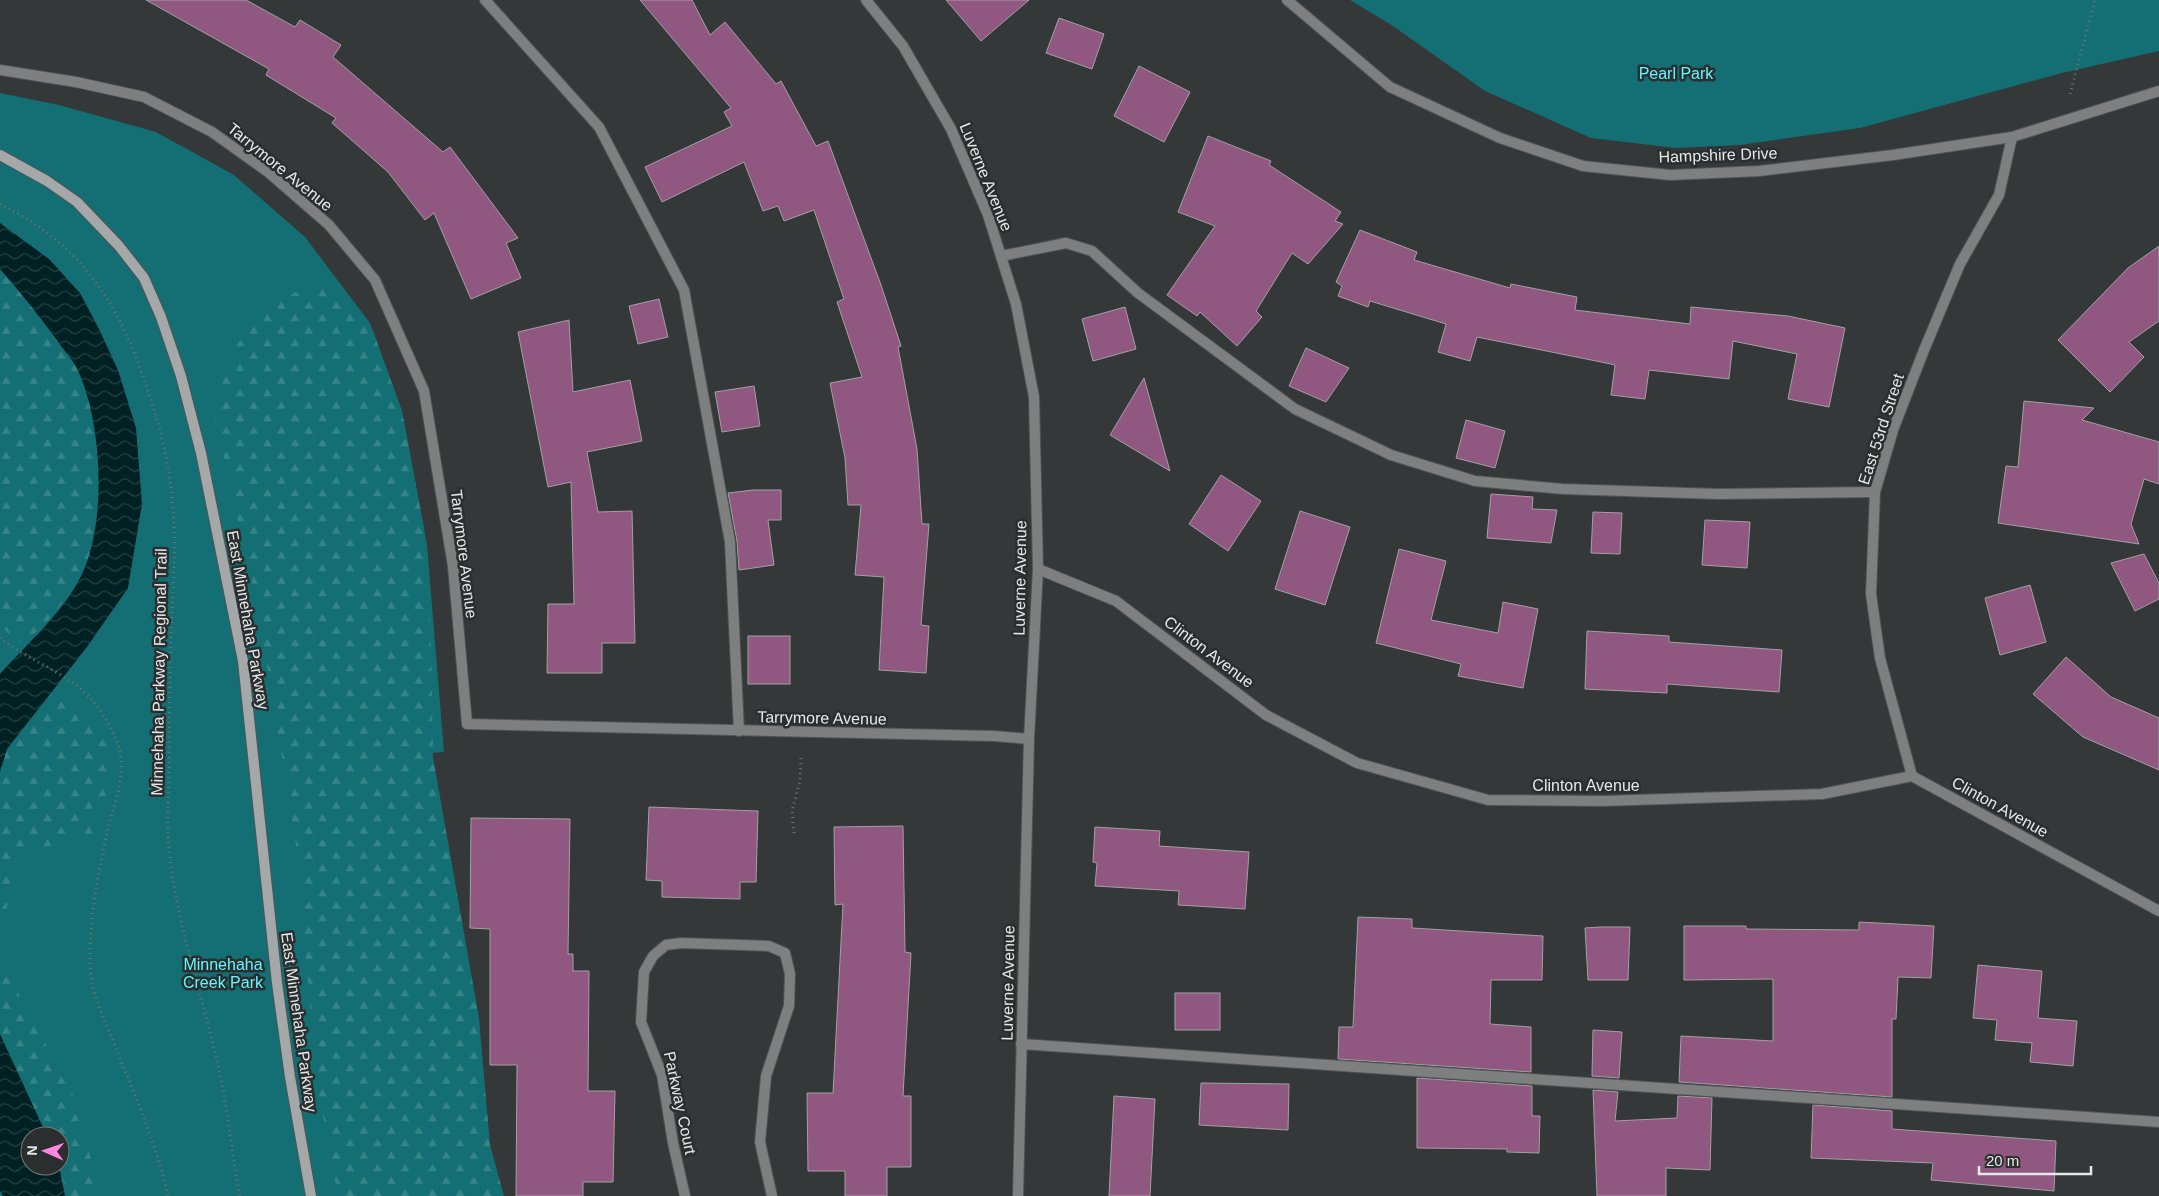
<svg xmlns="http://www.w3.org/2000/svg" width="2159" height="1196" font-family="Helvetica,sans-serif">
  <defs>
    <pattern id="forest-firs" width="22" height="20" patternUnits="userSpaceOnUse" patternTransform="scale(1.25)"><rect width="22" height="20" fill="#136f74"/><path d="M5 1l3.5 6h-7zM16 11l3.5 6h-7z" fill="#358488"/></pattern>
    <pattern id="water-waves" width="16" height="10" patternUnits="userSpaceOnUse" patternTransform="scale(1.25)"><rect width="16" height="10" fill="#002123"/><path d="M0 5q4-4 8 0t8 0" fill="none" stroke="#254143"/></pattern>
  </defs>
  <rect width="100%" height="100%" fill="#343838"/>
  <g fill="#136f74" fill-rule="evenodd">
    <path d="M 1350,0 L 2159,0 L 2159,51 L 2062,73 L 1860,128 L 1740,145 L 1676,148 L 1591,138 L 1485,91 L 1393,26 Z"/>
    <path d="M 0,93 L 59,105 L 156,132 L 234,175 L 305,237 L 370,323 L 402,411 L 427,545 L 444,752 L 418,754 L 487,1196 L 0,1196 ZM 30,1136 L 60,1136 L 60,1166 L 30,1166 Z"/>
  </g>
  <g fill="url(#forest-firs)">
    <path d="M 0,269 C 21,293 41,317 59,343 C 66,352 74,362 79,372 C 101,421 106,515 86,566 C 79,581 69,594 59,607 C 45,624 38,636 16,642 L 0,624 Z"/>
    <path d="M 326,279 L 373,331 L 402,411 L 424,528 L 431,641 L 433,757 L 479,1018 L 490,1145 L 504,1196 L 338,1196 L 317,1083 L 296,845 L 258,609 L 213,409 L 232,351 L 268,304 Z"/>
    <path d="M 56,688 L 88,712 L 107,740 L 114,765 L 95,833 L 18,855 L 0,940 L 0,776 L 7,749 Z"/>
    <path d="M 0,959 L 72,1093 L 96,1177 L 89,1196 L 69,1196 L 57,1166 L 60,1166 L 60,1136 L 44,1136 L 0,1035 Z"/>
  </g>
  <g fill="url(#water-waves)">
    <path d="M 0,223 L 49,259 L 80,293 L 99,329 L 118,370 L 136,428 L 142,504 L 128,588 L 87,647 L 7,749 L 0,772 L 0,674 C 26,645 59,616 78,582 C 108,530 103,424 78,371 C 74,361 65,352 59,343 C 40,317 21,293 0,269 Z"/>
    <path d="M 0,1034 L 47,1136 L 30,1136 L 30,1166 L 59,1166 L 65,1196 L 3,1196 L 0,1191 Z"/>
  </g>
  <g fill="#905781" stroke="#a3a0a2">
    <path d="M 146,0 L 246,0 L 295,27 L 300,20 L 341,45 L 333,57 L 443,152 L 450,147 L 518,238 L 506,243 L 521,278 L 471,299 L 434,213 L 425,220 L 388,172 L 332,123 L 336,118 L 266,75 L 269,69 Z"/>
    <path d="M 640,0 L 692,0 L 710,35 L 725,22 L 776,84 L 781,81 L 816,146 L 828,141 L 881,285 L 901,346 L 898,347 L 917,449 L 922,524 L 929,524 L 921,625 L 929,626 L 926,673 L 879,670 L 884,577 L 855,575 L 861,505 L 848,505 L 845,458 L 830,383 L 862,377 L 837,302 L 844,299 L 814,210 L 784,221 L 778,206 L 763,211 L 744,162 L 662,202 L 645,167 L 732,126 L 724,112 L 731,108 Z"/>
    <path d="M 946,0 L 1029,0 L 981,41 Z"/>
    <path d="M 1059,18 L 1104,34 L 1092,69 L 1046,53 Z"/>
    <path d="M 1139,66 L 1190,92 L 1164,142 L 1114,116 Z"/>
    <path d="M 1208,136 L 1271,161 L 1269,165 L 1341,212 L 1335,221 L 1343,224 L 1308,264 L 1292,253 L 1256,311 L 1262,317 L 1237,346 L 1200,312 L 1197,316 L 1167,295 L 1215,226 L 1178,212 Z"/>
    <path d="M 1360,230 L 1417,252 L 1414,260 L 1510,288 L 1511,284 L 1577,297 L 1575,310 L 1690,324 L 1691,307 L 1788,316 L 1845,328 L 1829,407 L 1788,399 L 1797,354 L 1733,341 L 1729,379 L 1649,370 L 1645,399 L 1611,395 L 1615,365 L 1606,363 L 1477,337 L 1470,361 L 1438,352 L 1446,324 L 1370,301 L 1368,307 L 1338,296 L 1342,286 L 1336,282 Z"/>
    <path d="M 2159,246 L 2159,321 L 2129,342 L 2144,357 L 2110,392 L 2058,340 L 2128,268 Z"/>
    <path d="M 659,299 L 668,337 L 638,344 L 629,306 Z"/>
    <path d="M 1125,307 L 1136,349 L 1093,361 L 1082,319 Z"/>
    <path d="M 569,320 L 573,392 L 630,380 L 642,441 L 587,452 L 598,512 L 632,511 L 635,643 L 602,643 L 602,673 L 547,673 L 548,604 L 574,604 L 571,482 L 548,487 L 518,332 Z"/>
    <path d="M 1306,348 L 1349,368 L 1326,402 L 1289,386 Z"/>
    <path d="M 1144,378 L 1170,471 L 1110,435 Z"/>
    <path d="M 754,386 L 760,426 L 722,432 L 715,392 Z"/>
    <path d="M 2024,401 L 2094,408 L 2082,420 L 2159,442 L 2159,484 L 2144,479 L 2131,524 L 2139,544 L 1998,523 L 2006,466 L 2018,467 Z"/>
    <path d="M 1466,420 L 1505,431 L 1495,468 L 1456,458 Z"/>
    <path d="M 1221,475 L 1261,501 L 1228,551 L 1189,524 Z"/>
    <path d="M 753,490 L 781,490 L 781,520 L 768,520 L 774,565 L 739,570 L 737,541 L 728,493 Z"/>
    <path d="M 1491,494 L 1533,497 L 1532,509 L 1557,510 L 1551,543 L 1487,538 Z"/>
    <path d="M 1300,511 L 1350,527 L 1325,605 L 1275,589 Z"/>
    <path d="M 1593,512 L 1622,513 L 1620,554 L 1591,553 Z"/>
    <path d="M 1705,520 L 1750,522 L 1747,568 L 1702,565 Z"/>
    <path d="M 1399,549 L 1446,561 L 1431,620 L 1498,633 L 1503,602 L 1538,609 L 1523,688 L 1458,676 L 1461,664 L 1376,643 Z"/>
    <path d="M 2144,554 L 2159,583 L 2159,599 L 2135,611 L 2111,563 Z"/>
    <path d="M 2030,585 L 2046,642 L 2000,655 L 1985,598 Z"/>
    <path d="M 1587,631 L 1669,636 L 1669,642 L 1782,650 L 1779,692 L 1667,684 L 1667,693 L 1585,689 Z"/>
    <rect x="748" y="636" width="42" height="48"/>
    <path d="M 2066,657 L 2111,697 L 2159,718 L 2159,770 L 2083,737 L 2033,694 Z"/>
    <path d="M 649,807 L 758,811 L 756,882 L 740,882 L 740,899 L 662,897 L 662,881 L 646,880 Z"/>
    <path d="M 471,818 L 570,819 L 568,954 L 573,954 L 573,971 L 589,971 L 588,1091 L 615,1091 L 613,1182 L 583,1182 L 583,1196 L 516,1196 L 517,1065 L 490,1065 L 490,929 L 470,928 Z"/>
    <path d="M 903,826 L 905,952 L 911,953 L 903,1096 L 911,1096 L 911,1167 L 887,1167 L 887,1196 L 845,1196 L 845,1171 L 808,1171 L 807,1093 L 833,1093 L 843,904 L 835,905 L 834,827 Z"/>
    <path d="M 1095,827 L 1160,831 L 1159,846 L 1249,852 L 1245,909 L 1178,905 L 1179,891 L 1095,886 L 1097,863 L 1093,862 Z"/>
    <path d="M 1358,917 L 1412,919 L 1412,928 L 1543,936 L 1542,980 L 1491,980 L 1490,1024 L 1531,1027 L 1531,1072 L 1338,1059 L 1339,1027 L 1353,1027 Z"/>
    <path d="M 1859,922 L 1934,926 L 1931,978 L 1898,977 L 1896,1019 L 1892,1019 L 1892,1097 L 1679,1082 L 1681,1036 L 1773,1041 L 1773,979 L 1684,980 L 1684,926 L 1746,926 L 1746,929 L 1859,930 Z"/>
    <path d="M 1600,927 L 1630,927 L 1628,980 L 1588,980 L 1585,928 Z"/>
    <path d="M 1978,965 L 2042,971 L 2038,1018 L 2077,1021 L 2073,1066 L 2030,1062 L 2032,1043 L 1995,1040 L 1997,1020 L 1973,1018 Z"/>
    <rect x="1175" y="993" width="45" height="37"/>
    <path d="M 1593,1030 L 1622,1032 L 1619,1078 L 1592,1076 Z"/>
    <path d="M 1417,1078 L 1532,1086 L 1532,1116 L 1540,1116 L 1539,1153 L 1507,1152 L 1507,1149 L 1417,1148 Z"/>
    <path d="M 1201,1083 L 1289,1084 L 1288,1130 L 1199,1125 Z"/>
    <path d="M 1593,1090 L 1618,1092 L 1615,1121 L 1677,1118 L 1678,1096 L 1712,1098 L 1710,1170 L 1666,1168 L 1666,1196 L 1597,1196 Z"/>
    <path d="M 1114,1096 L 1155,1099 L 1150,1196 L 1109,1196 Z"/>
    <path d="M 1813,1105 L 1892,1111 L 1892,1129 L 2056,1141 L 2054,1191 L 1931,1180 L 1933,1163 L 1811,1158 Z"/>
  </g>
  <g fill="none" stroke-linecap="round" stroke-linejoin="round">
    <g stroke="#505454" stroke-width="12">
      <g id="lane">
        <path d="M 485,0 L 599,127 L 684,290 L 730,542 L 739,731"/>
        <path d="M 1001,256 L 1066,243 L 1092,251 L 1138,293 L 1295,409 L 1391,455 L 1475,481 L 1563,489 L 1719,494 L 1875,492"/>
        <path d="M 1021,1044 L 2159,1122"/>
        <path d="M 685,1196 L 673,1143 L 662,1075 L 641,1022 L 644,972 L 653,956 L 666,945 L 681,943 L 769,946 L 785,953 L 790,974 L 789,1006 L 766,1076 L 760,1142 L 772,1196"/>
      </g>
    </g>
    <g stroke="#505454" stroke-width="12">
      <g id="street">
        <path d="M 866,0 L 903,46 L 951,129 L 988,215 L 1016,304 L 1034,397 L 1038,569 L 1029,739 L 1018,1196"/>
        <path d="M 1287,0 L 1390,87 L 1500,138 L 1583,166 L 1670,175 L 1759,171 L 1893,155 L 2012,137 L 2159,91"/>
        <path d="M 0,70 L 76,82 L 144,97 L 212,132 L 268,172 L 329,225 L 375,280 L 424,391 L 453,566 L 467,724 L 994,736 L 1029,739"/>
        <path d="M 1038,569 L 1116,601 L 1266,715 L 1357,763 L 1488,800 L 1603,801 L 1822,794 L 1912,776 L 2159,911"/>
        <path d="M 1912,776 L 1880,658 L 1871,594 L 1875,492 L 1893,430 L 1924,350 L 1960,264 L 1999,195 L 2012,137"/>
      </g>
    </g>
    <g stroke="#505454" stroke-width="12">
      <path id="secondary" d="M 0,155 L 47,181 L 77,202 L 119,246 L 144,278 L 161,317 L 181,376 L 201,453 L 243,661 L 277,983 L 290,1077 L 311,1196"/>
    </g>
    <g stroke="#707373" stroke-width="3" stroke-dasharray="1 4" stroke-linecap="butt">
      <path d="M 2070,94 L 2095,0"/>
      <path d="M 0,204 C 72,240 111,290 139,365 C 155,409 168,452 172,499 C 177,544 173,588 171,632 C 170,677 169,721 169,766 C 169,789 167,812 168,835 C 173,919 205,999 221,1080 C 229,1118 232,1158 240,1196"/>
      <path d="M 0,638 C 27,660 64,671 88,696 C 103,712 119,737 121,759 C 123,782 114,807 108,829 C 98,873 85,938 92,983 C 97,1007 109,1030 118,1053 C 137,1100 157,1146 168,1196"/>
      <path d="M 794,833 L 792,811 L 800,781 L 801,755"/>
    </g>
    <use href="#lane" stroke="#7e8080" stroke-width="10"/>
    <use href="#street" stroke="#7e8080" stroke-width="10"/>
    <use href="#secondary" stroke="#a5a8a9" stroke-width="10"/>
  </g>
  <g text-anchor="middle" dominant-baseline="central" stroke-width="5" stroke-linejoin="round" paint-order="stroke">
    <g font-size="16" fill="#62f5fe" stroke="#2a2e2e">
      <text x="1676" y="73">Pearl Park</text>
      <text x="223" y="964">Minnehaha<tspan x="223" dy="18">Creek Park</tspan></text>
    </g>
    <g font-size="16" fill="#e5e8e8" stroke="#2a2e2e">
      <text transform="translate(1718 155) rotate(-2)">Hampshire Drive</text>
      <text transform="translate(280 167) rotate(39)">Tarrymore Avenue</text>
      <text transform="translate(986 177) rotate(68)">Luverne Avenue</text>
      <text transform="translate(1881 429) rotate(-72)">East 53rd Street</text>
      <text transform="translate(464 554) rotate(83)">Tarrymore Avenue</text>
      <text transform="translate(1020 578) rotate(-89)">Luverne Avenue</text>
      <text transform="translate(248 620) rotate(80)">East Minnehaha Parkway</text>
      <text transform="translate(1209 652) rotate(37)">Clinton Avenue</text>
      <text transform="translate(159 672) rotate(-89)">Minnehaha Parkway Regional Trail</text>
      <text transform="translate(822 718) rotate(1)">Tarrymore Avenue</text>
      <text x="1586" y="785">Clinton Avenue</text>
      <text transform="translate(2000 807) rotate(29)">Clinton Avenue</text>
      <text transform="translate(1008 983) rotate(-89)">Luverne Avenue</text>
      <text transform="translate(299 1022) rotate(82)">East Minnehaha Parkway</text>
      <text transform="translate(680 1103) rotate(78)">Parkway Court</text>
    </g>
  </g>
  <g transform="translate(45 1151) rotate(272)"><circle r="24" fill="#2a2e2e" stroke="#757878"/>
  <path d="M0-4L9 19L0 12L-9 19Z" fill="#fe86e0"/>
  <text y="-8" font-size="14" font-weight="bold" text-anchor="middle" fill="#e5e8e8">N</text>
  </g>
  <path d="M1979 1166v8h112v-8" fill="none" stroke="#e5e8e8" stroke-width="2.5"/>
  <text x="1986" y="1166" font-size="15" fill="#e5e8e8" stroke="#2a2e2e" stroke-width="4" paint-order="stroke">20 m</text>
</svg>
